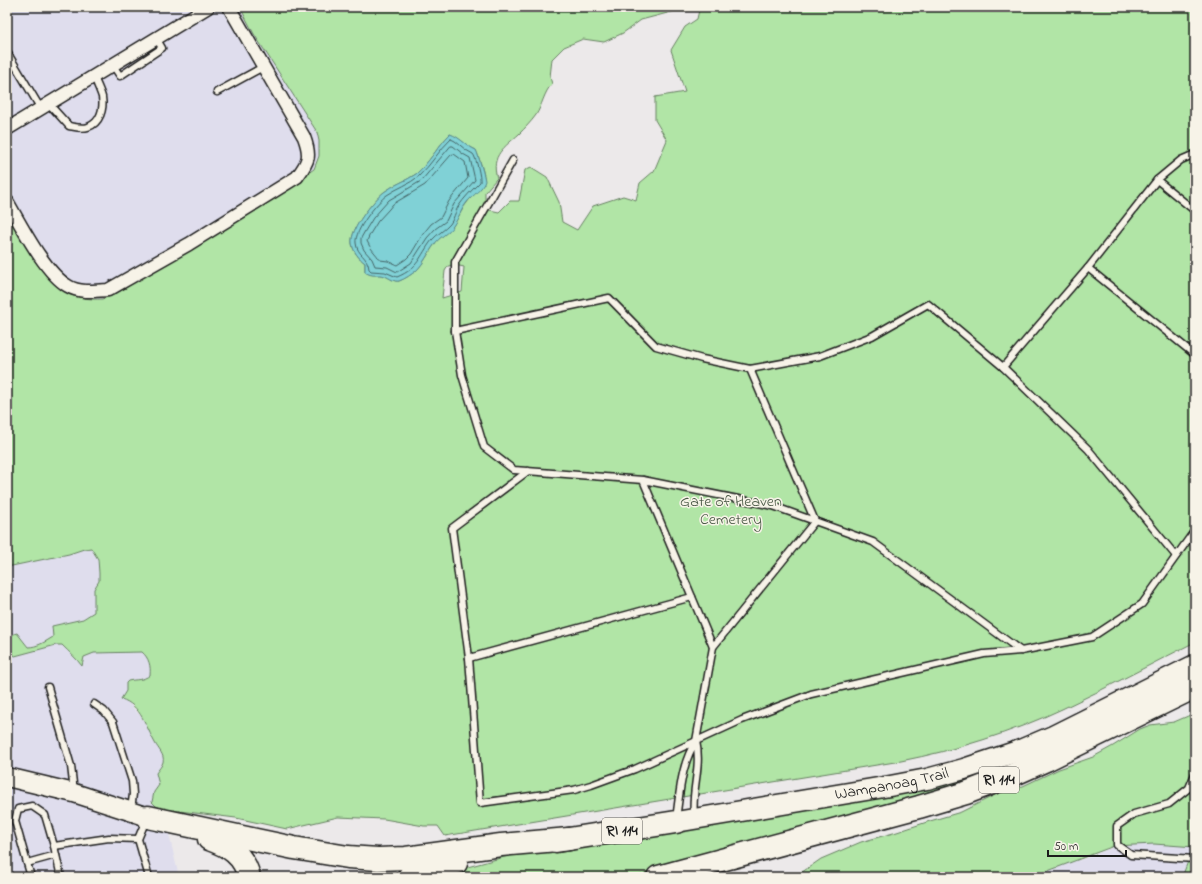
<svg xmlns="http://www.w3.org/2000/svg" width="1202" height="884" font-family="'Indie Flower',sans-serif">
  <rect width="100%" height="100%" fill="#ece9ea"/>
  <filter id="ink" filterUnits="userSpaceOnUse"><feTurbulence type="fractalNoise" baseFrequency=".025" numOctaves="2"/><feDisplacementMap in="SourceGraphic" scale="8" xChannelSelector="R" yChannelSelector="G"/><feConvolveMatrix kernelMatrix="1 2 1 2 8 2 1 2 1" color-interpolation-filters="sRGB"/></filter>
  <g filter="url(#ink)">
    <g fill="#dfdded">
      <path d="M 7,7 L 240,7 L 254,34 L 317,132 L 319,141 L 319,156 L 314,169 L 275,196 L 114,295 L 103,299 L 87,299 L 62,291 L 52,279 L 48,278 L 7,209 Z"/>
      <path d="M 91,548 L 98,559 L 99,573 L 99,581 L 94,589 L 94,612 L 83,619 L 52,626 L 54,637 L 42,644 L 32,647 L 28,647 L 17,633 L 7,636 L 7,567 L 69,554 L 84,549 Z"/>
      <path d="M 56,645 L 62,645 L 82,665 L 84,657 L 93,653 L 142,652 L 147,656 L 151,667 L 151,675 L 146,678 L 140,680 L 129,680 L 126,683 L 126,691 L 121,699 L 127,701 L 145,721 L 155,742 L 163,754 L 163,762 L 156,773 L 159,785 L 154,792 L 156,806 L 163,809 L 179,877 L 7,877 L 7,650 L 15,656 Z"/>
      <path d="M 1195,815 L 1195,877 L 946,877 L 1081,860 Z"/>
    </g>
    <g fill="#b1e5a6" stroke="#668061" fill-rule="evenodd">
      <path d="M 240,7 L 1195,7 L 1195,642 C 1151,664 1107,688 1062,709 C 1011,733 956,750 901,761 L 445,836 L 438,826 L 424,826 L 384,819 L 338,817 L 287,829 L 236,818 L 163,809 L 156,806 L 152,802 L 154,792 L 159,785 L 156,773 C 158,770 162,766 163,762 C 165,755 158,749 155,743 C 146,727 141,705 121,699 L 126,691 L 126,683 L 128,681 C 136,679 143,681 150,675 C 151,666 149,658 142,652 L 94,653 L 84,657 L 82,666 C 76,658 69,652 62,645 L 56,645 L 15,656 L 7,650 L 7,636 L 17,633 L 28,647 C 37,647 45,642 53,637 L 52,626 L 83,619 L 94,612 L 94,589 L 99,581 L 99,573 L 98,559 L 91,548 L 84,549 L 69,554 L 7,567 L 7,209 L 48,278 C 55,280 56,286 61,290 C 69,297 92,300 102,299 C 106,298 110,296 114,295 L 275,196 L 314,169 L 319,156 L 319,141 L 317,132 L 254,34 ZM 679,10 L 699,10 L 697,19 L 685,27 L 671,50 L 685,92 L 655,97 L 655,120 L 667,140 L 654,171 L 640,183 L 636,200 L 623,196 L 593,206 L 577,230 L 562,222 L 559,202 L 547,177 L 531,167 L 525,170 L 519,201 L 510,201 L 499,212 L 485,209 L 485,192 L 497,178 C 490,155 505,147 519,134 C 525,128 531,122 536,115 C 542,106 544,92 552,84 L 550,77 L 552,59 L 564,47 L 583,39 L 604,42 L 623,33 L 641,20 ZM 450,134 C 460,138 466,146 476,150 C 478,155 486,177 484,181 C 483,188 473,194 469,200 C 462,208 459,217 453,226 C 449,232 441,236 436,242 C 429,251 425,262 417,270 C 412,274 405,279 399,281 C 394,282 390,278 385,276 C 377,273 373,277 365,272 L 365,263 C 359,258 353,252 352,243 C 350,229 373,201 384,192 C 393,185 406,181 416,174 C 429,163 438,146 450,134 ZM 455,265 L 464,267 L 462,292 L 442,298 L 445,271 L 448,266 Z"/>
      <path d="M 1195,713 L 1195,847 L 1154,844 L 1114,846 L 1032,877 L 795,877 L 821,859 L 861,842 L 897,832 L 930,821 L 961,812 L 1005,790 L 1023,786 L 1059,769 L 1093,757 L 1113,746 L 1140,729 L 1150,725 L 1174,722 Z"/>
      <path d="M 1026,756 L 991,776 L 634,877 L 431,877 L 504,857 Z"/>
      <path d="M 1195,847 L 1195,877 L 1182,877 L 1192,851 Z"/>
    </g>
    <path fill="#80d1d6" stroke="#58898c" d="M 450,134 C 460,137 466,146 476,150 C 478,154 485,178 485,181 C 483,189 472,196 467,202 C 461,209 459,218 453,226 C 449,233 439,237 434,245 C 428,253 424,263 417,270 C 412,274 405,279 399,281 C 394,282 390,278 385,276 C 377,273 374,278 365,272 L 365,263 C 359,258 353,252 352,243 C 350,229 373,201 384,192 C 393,185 406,181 416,174 C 429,163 438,146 450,134 Z"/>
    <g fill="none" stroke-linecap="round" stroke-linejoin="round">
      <g stroke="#446466" stroke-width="1">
        <path d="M 451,139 L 455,141 L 466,150 L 473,154 C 476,157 481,178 480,182 C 472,190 464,198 458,207 C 455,212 454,219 450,224 C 445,230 437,234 432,240 C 419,257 419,268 397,277 L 385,272 L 371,271 L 369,269 C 368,256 357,255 356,243 C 354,231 377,202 387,195 C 397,188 410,184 419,176 C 431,165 439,150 451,139 Z"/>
        <path d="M 451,146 L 453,146 L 463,154 L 470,158 L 475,180 L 454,204 L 446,221 L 435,229 L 427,238 L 411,263 L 397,272 L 387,267 L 375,266 L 372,259 L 364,250 L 361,243 L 361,238 L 365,231 L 373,218 L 389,200 L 421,181 Z"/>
        <path d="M 454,154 L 465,162 L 468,178 L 449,201 L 441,217 L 431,224 L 423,234 L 411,254 L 406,259 L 397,265 L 388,261 L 380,260 C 376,253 370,249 367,241 L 370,234 L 378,221 L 389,209 L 393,204 L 425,185 L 451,155 Z"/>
      </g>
      <g stroke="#1c1c1c" stroke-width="9">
        <g id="lane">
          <path d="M 7,52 L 41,109"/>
          <path d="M 112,64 L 120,76 L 162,48 L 156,38"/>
          <path d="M 217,92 L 263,67"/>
          <path d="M 49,104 L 69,126 C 75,127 82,129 88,127 C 100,123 104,109 102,97 C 100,90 96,83 94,76"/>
          <path d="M 513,160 L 455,262 L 455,331 L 462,375 L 484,447 L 514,470 L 643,480 L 713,647 L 696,741"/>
          <path d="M 1157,180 L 1195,211"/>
          <path d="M 1088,268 L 1195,355"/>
          <path d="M 455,331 L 609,298 L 656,346 L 702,359 L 750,369 L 820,356 L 872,336 L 928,304 L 1003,367 L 1088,449 L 1176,556"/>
          <path d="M 1003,367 L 1088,268 L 1157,180 L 1181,160 L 1195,154"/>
          <path d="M 528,471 L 452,528 L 469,658 L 480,803 L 574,790 L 591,785 L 635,769 L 742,720 L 811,694 L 984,654 L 1021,651 L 1092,637 L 1142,604 L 1195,530"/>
          <path d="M 643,480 L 773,506 L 873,542 L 1021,651"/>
          <path d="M 713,647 L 815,521 L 750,369"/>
          <path d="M 469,658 L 692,597"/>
          <path d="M 48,687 L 71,766 L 74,792"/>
          <path d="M 94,704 L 104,711 L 113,722 L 132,781 L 133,794 L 131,810"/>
          <path d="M 1195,774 L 1189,788 L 1169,804 L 1134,814 L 1117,826 L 1117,845 L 1131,855 L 1195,859"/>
          <path d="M 676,819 C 680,792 681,764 696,741 C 702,768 691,789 694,816"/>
          <path d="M 146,820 L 138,839 L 149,877"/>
          <path d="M 54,846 L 61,877"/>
          <path d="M 27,863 L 56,855"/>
          <path d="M 31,877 L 15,821 L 18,809 L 32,806 L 45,815 L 54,846 L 109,838 L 138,839"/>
        </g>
      </g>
      <g stroke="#1c1c1c" stroke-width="15">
        <g id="street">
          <path d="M 7,129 L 208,7"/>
          <path d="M 7,201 C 21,225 45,273 68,286 C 79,293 95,291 108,290 L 189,244 L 297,177 C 309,161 311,156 304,137 L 229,7"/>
        </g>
      </g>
      <g stroke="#1c1c1c" stroke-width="21">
        <path id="secondary" d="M 7,777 L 74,793 L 148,817"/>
      </g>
      <g stroke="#1c1c1c" stroke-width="23">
        <g id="primary">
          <path id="s1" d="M 676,822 L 890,786 L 927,779 L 964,769 L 1018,751 L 1053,736 L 1195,665"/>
        </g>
      </g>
      <g stroke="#1c1c1c" stroke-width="25">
        <g id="highway">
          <path d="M 148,817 L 294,848 L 348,857 L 378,859 L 406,858 L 501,845 L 569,839"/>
          <path d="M 209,839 C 229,846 244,855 249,877"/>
          <path d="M 556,841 L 676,822"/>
          <path d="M 409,877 L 456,863"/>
          <path d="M 658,877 L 919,807 L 966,793 L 1010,776 L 1046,760 L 1195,687"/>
        </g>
      </g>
      <use href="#lane" stroke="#f7f3e8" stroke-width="6"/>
      <use href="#street" stroke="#f7f3e8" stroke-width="12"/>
      <use href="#secondary" stroke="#f7f3e8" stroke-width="18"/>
      <use href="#primary" stroke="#f7f3e8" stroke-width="20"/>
      <use href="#highway" stroke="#f7f3e8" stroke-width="22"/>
    </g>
  </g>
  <g text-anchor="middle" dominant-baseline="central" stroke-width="3" stroke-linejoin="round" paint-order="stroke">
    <g fill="#f7f3e8" stroke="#5e5c59" stroke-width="1">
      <rect x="979" y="767" width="40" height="26" rx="3"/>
      <rect x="602" y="818" width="40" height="26" rx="3"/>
    </g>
    <g font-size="15" font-weight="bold" fill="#1c1c1c">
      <text x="999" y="780">RI 114</text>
      <text x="622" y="831">RI 114</text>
    </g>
    <g font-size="16" fill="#495845" stroke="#f7f3e8">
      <text x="731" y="502">Gate of Heaven<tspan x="731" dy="18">Cemetery</tspan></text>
    </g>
    <g font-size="16" fill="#1c1c1c" stroke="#f7f3e8">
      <text stroke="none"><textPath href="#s1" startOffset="219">Wampanoag Trail</textPath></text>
    </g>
  </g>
  <rect width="1202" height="884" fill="none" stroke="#f7f3e8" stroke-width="24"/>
  <rect x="12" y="12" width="1178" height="860" fill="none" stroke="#1c1c1c" stroke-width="1.5" filter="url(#ink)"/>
  <path d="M1048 850v6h78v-6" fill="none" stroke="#1c1c1c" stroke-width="2"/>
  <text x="1054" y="850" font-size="12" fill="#1c1c1c" stroke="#f7f3e8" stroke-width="3" paint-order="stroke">50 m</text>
</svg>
